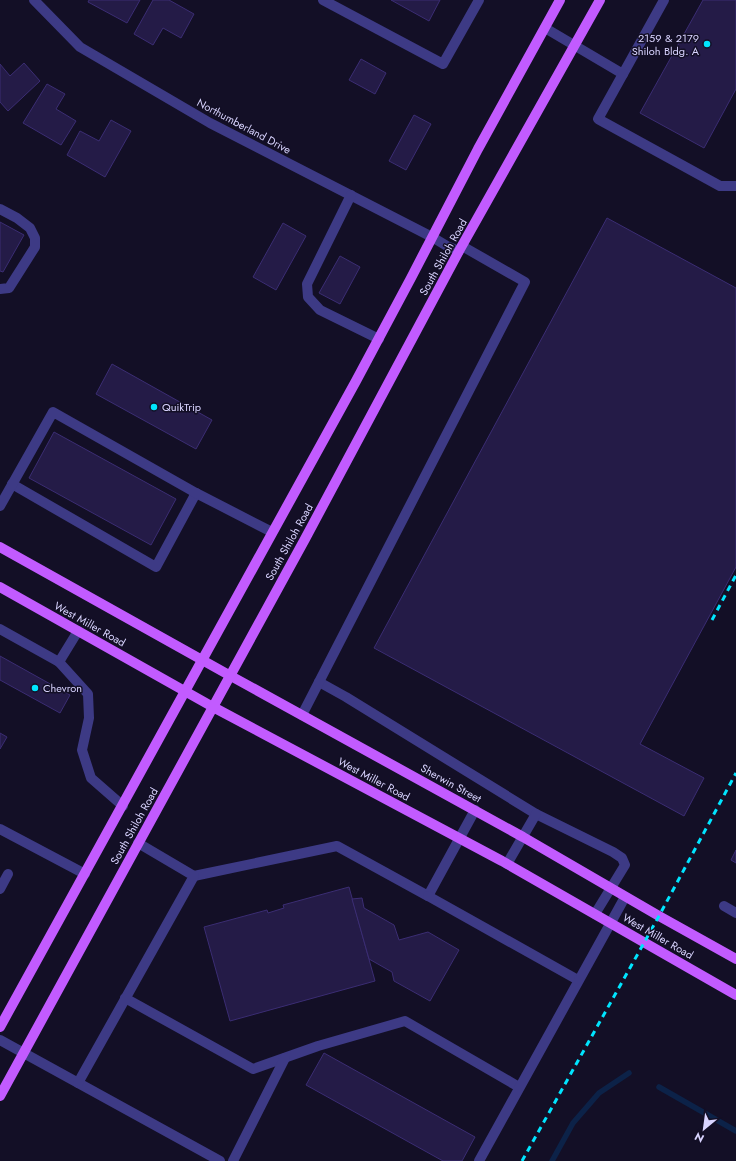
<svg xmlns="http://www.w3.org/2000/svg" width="736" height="1161" font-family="Jost,sans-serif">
  <rect width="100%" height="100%" fill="#130f26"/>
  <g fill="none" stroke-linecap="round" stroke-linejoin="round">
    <g stroke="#0c2248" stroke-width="5.5">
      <path d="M 659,1087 L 736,1131"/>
      <path d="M 552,1161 L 573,1123 L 599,1093 L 629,1073"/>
    </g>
  </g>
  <g fill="#241b47" stroke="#3b2d73">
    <path d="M 89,0 L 140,0 L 127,23 L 88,2 Z"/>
    <path d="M 153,0 L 169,0 L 194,14 L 181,38 L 163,28 L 153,45 L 134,34 Z"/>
    <path d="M 391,0 L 440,0 L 429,21 Z"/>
    <path d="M 703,0 L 736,0 L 736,89 L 704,148 L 640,113 Z"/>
    <path d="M 361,59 L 386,73 L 375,94 L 349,80 Z"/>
    <path d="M 24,63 L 40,81 L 8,111 L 0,102 L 0,64 L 10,76 Z"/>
    <path d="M 47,84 L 65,94 L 56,109 L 76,121 L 61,145 L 23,123 Z"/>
    <path d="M 414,115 L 431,124 L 406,170 L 389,161 Z"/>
    <path d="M 111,120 L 131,131 L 105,177 L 67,155 L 80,131 L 99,141 Z"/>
    <path d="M 607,218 L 736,288 L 736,567 L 640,744 L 704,778 L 684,816 L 374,648 Z"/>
    <path d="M 0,222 L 24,235 L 3,272 L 0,271 Z"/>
    <path d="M 283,223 L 306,236 L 276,290 L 253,277 Z"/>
    <path d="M 340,256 L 360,267 L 340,304 L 319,293 Z"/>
    <path d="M 112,364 L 212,420 L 196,449 L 96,394 Z"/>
    <path d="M 54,432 L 176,499 L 151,545 L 29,478 Z"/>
    <path d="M 0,656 L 70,695 L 60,713 L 0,680 Z"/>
    <path d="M 0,733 L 7,737 L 0,749 Z"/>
    <path d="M 736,850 L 736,863 L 731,860 Z"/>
    <path d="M 349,887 L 375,981 L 230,1021 L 204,927 L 267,910 L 268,913 L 284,908 L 283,905 Z"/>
    <path d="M 362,898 L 364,908 L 394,925 L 399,940 L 428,932 L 459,950 L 430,1001 L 394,981 L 392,972 L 369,959 L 352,899 Z"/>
    <path d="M 324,1053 L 475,1137 L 462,1161 L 443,1161 L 306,1085 Z"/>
  </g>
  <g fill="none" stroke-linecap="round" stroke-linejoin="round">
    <g stroke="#3d3a85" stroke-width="10">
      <path d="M 34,0 L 80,47 L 210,123 L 432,237 L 447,246 L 459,251"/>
      <path d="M 323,0 L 443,64 L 479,0"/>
      <path d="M 545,28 L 623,74 L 664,0"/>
      <path d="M 623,74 L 598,119 L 720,186 L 736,186"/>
      <path d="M 351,195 L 307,284 L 308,297 L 320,310 L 379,339"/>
      <path d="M 0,209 L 17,218 L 30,228 L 35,238 L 35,247 L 9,288 L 0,289"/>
      <path d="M 12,484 L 156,567 L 196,493"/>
      <path d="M 0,506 L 53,412 L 196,493 L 272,532"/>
      <path d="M 0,629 L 59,662"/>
      <path d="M 78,631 L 59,662 L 88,694 L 89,718 L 82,750 L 91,778 L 123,806"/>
      <path d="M 319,682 L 346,697 L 536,814 L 613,852 L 622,858 L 625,865 L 595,914"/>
      <path d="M 302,715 L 525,282 L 462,246"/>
      <path d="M 0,829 L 85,874"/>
      <path d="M 507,864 L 536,814"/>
      <path d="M 194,876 L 337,846 L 428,896 L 475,810"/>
      <path d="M 0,889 L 8,874"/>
      <path d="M 428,896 L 578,980"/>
      <path d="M 724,906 L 736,913"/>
      <path d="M 125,998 L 253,1069 L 318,1046 L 405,1021 L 519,1087"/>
      <path d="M 0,1040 L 220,1161"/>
      <path d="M 78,1083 L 194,876 L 138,843"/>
      <path d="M 233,1161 L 285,1058"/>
      <path d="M 479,1161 L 625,897"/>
    </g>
    <g stroke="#c25bff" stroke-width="10">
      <path d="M 0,547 L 229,675 L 523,837 L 659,916 L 736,959"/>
      <path d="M 0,587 L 213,707 L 502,861 L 736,995"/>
      <path d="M 0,1027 L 356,381 L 411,278 L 478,149 L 560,0"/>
      <path d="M 0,1096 L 305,539 L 459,251 L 600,0"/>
    </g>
    <g stroke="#00e5ff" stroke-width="3" stroke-dasharray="6 5" stroke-linecap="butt">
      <path d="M 712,620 L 736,575"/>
      <path d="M 522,1161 L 659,916 L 736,773"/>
    </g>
  </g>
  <g fill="#00e5ff" stroke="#130f26" stroke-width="1.5">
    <circle cx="707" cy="44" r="4"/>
    <circle cx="154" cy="407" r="4"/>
    <circle cx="35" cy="688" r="4"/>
  </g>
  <g text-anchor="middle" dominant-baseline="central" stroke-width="3" stroke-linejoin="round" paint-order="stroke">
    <g font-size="11" fill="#d9d4ff" stroke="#130f26" text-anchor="start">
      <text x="699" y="38" text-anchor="end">2159 &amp; 2179<tspan x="699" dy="13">Shiloh Bldg. A</tspan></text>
      <text x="162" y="407">QuikTrip</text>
      <text x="43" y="688">Chevron</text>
    </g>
    <g font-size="11" fill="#d9d4ff" stroke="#130f26">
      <text transform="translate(244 126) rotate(28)">Northumberland Drive</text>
      <text transform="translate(443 257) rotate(-61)">South Shiloh Road</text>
      <text transform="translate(289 542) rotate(-61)">South Shiloh Road</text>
      <text transform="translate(90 624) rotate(29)">West Miller Road</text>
      <text transform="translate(374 779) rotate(28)">West Miller Road</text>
      <text transform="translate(451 783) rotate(29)">Sherwin Street</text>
      <text transform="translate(134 826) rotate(-61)">South Shiloh Road</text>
      <text transform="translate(658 936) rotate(30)">West Miller Road</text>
    </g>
  </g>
  <g transform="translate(704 1129) rotate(209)" stroke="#130f26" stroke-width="3" paint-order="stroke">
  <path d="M0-3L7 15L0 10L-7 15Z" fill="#d9d4ff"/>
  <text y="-6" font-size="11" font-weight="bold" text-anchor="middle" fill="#d9d4ff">N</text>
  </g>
</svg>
